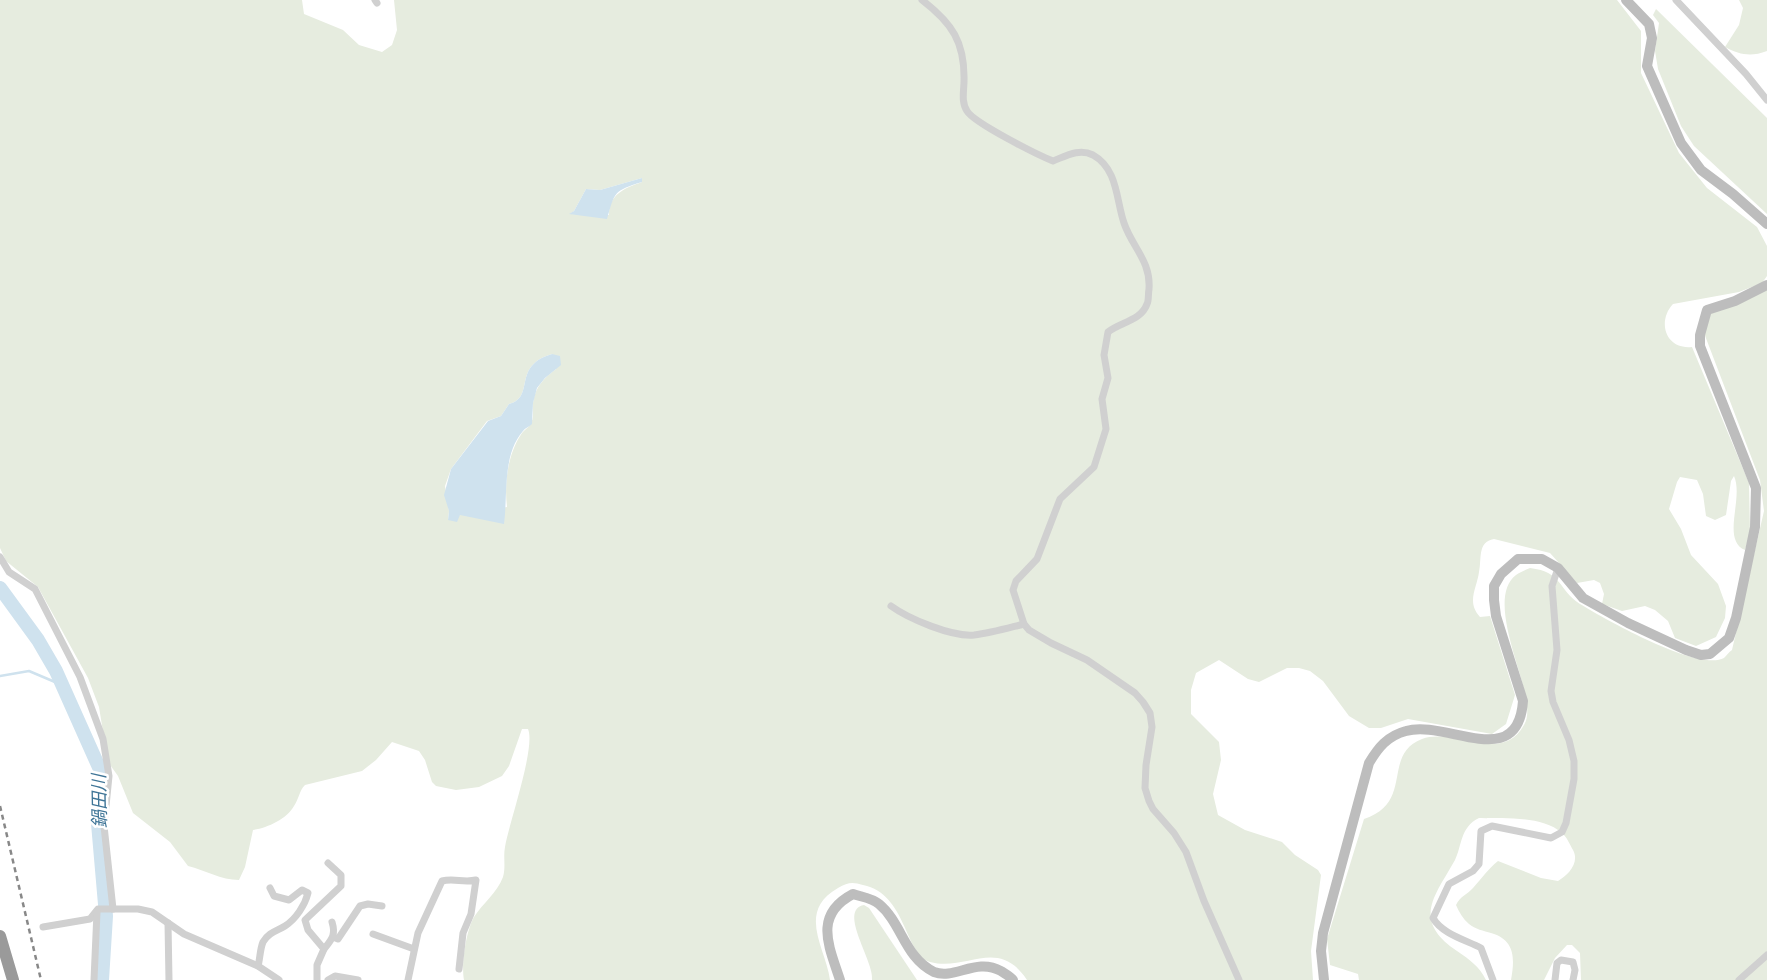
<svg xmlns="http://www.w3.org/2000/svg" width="1767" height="980" font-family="'IBM Plex Sans','Noto Sans JP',sans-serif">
  <rect width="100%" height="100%" fill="#fff"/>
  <g fill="#e6ecdf" fill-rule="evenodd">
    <path d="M 0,0 L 302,0 L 304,14 L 343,30 L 359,45 L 382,52 L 392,45 L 397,30 L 394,0 L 1617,0 L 1641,31 L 1641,73 L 1679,153 L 1707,188 L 1757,227 L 1767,246 L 1767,276 L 1762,283 L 1739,292 L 1673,304 C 1657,321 1665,350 1692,347 L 1749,483 L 1750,533 L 1745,550 C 1721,540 1744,498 1734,476 L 1731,481 L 1726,515 L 1715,520 L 1706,516 L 1703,494 L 1697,480 L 1680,477 L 1677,482 L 1669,509 L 1681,529 L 1691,555 L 1718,584 L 1726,606 L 1725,618 L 1716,637 L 1696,646 L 1675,638 L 1668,621 L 1655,610 L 1645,606 L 1622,611 L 1602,604 L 1604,594 L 1600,583 L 1594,580 L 1577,583 L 1550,553 L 1494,539 C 1477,542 1482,559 1479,572 C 1477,588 1466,602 1480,617 L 1490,616 L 1515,695 L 1506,724 L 1492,734 L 1408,719 L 1381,728 L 1369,728 L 1349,716 L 1323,681 L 1310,671 L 1299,668 L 1287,668 L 1259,682 L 1248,679 L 1219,660 L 1196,673 L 1191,690 L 1191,714 L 1219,742 L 1221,760 L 1213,794 L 1218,815 L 1245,830 L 1282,842 L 1295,855 L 1318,870 L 1321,875 L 1311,951 L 1313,980 L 1027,980 C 998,936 967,972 930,962 C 904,954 907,894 863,885 C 853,882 848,882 838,888 C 796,912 826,948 830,980 L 464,980 C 461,965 466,931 474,917 C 483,903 497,893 503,877 C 506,866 503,857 505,847 C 509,823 536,747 528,729 L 522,729 L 509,766 L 502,776 L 479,787 L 456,790 L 436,786 L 432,782 L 425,760 L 419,751 L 392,742 L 376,760 L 362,771 L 305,785 C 299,791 299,799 294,806 C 287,819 267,828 253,830 L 245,867 L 239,880 C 221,880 205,870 188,866 L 170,842 L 133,813 L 118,776 L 108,762 L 99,707 L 88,678 L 38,587 L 6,561 L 0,548 ZM 642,178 L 642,182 C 625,188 609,194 609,215 L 570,214 L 574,211 L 586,189 L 600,190 ZM 552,354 L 556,369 C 544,378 535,387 533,403 C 532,410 535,418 530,425 C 528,428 524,430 522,433 C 508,453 504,483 507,507 L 460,515 L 448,520 L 449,511 L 445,486 L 451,469 L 487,421 L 501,416 L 509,404 C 536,397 511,366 552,354 Z"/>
    <path d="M 1739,0 L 1767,0 L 1767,51 C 1751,57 1740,55 1725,47 L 1739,25 L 1743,8 Z"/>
    <path d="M 1656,9 L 1767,118 L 1767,214 L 1694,146 L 1681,126 L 1658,69 L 1655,51 L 1659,23 L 1653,15 Z"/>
    <path d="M 1767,287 L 1767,980 L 1581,980 L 1580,953 L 1572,945 L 1567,945 L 1555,958 L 1544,980 L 1511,980 C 1515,958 1515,940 1491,933 C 1484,931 1475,929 1469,924 C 1463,919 1459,912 1456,905 C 1460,896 1468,894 1473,888 C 1482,878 1488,869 1498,861 L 1541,878 L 1558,881 C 1568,875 1580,863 1573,850 C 1570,845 1567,837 1562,833 C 1541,815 1504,819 1479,818 C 1460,827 1462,846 1455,860 C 1435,896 1411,920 1457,951 C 1470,960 1479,966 1486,980 L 1359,980 L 1358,974 L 1330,965 L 1327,939 L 1364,819 C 1415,802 1381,755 1422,739 C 1454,727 1502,765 1524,725 C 1529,716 1527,708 1526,699 C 1522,669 1487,597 1516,575 C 1520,572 1525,570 1530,568 C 1563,572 1558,590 1580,604 C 1605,619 1698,672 1724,658 C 1726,656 1729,652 1732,650 L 1764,511 L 1760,480 L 1704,333 L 1706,321 L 1712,312 Z"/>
    <path d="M 864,905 L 869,908 L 917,980 L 872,980 C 875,962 837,910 864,905 Z"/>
  </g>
  <g fill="#cfe2ee">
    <path d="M 642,178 L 642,182 C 613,191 615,192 607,219 L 569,214 L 574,211 L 586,189 L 600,190 Z"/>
    <path d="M 552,354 L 560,356 L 561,365 L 545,378 L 537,388 L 533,403 L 532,424 C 529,427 525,428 523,431 C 502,455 508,495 504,524 L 460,515 L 457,522 L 448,520 L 449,511 L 444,495 L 451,469 L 488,421 L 501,416 L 509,404 C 536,397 511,366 552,354 Z"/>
  </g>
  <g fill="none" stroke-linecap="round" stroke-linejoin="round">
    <path stroke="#cfe2ee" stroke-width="2.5" d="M 0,676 L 29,671 L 62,685"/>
    <path stroke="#cfe2ee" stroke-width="14" d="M 0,588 L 38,640 L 56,671 L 102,774 L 97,812 L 106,916 L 102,980"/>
    <g stroke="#d0d0d0" stroke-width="7">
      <path d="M 375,0 L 377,3"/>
      <path d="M 922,0 C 952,23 965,42 964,81 C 964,91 961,102 967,111 C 974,123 1038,155 1053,161 C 1066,156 1079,148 1093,155 C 1118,169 1116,200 1124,223 C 1132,247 1151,261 1149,289 C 1148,294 1149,300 1147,304 C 1141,321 1120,322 1108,332 L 1104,355 L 1108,378 L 1102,399 L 1106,429 L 1094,467 L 1060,499 L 1037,559 L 1016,581 L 1013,590 L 1024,624 L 1029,630 L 1051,643 L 1087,660 L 1135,693 L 1143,702 L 1150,713 L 1152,727 L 1146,765 L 1145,788 L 1149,801 L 1153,809 L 1174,833 L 1186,852 L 1204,901 L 1239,980"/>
      <path d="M 1676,0 L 1746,74 L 1767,100"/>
      <path d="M 0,557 L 9,572 L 35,589 L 80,677 L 103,739 L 109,776 L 104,826 L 113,909"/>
      <path d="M 891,606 C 909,619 952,637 974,635 C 991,633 1008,628 1024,624"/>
      <path d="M 168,923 L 169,980"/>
      <path d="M 43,927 L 90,919 L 98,909 L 138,909 L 152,912 L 184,934 L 258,966 L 279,980"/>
      <path d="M 373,934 L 414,949"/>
      <path d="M 333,937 L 338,939 L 360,906 L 368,904 L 382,906"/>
      <path d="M 324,949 C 332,939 336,935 332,922"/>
      <path d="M 258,966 C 260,959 260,949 263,942 C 269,932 277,931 285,926 C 296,919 305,905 308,893 L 302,890 L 289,900 L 274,896 L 270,888"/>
      <path d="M 94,980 L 97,912"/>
      <path d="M 317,980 L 317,965 L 324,949 L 308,930 L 305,920 L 341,886 L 341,875 L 328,863"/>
      <path d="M 328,980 L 335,976 L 358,980"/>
      <path d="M 408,980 L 418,933 L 442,881 C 454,878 464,883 476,880 L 471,914 L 463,933 L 459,969"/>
      <path d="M 1493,980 L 1481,948 C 1466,940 1442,934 1433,918 L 1449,884 L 1473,871 L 1479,864 L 1481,831 L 1492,826 L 1551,838 L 1562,832 L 1566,823 L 1574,779 L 1574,761 L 1569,740 L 1553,702 L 1551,691 L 1557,650 L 1552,586 L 1558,568"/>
      <path d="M 1555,980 L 1557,963 L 1561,960 L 1573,962 L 1575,970 L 1573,980"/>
      <path d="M 1739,980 L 1767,955"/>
    </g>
    <g stroke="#bdbdbd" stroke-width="10">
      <path d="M 1626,0 L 1649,24 L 1652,38 L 1647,66 L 1681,143 L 1701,170 L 1733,194 L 1767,224"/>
      <path d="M 840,980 C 829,946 813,915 853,894 C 862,897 872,898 879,904 C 902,923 904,957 934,972 C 955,980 976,957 1001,971 C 1005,974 1010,976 1013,980"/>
      <path d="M 1324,980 L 1321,951 L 1323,933 L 1369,763 C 1378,748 1387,736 1406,731 C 1446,719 1518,773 1523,701 L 1496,616 L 1494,600 L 1494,586 L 1501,574 L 1518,559 L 1542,559 L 1558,568 L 1583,598 L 1628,623 L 1686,650 L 1701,655 L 1710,654 L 1729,638 L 1736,618 L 1755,527 L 1756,488 L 1700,346 L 1700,335 L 1707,310 L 1735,301 L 1767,285"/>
    </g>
    <path stroke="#9a9a9a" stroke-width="12" d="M 0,936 L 13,980"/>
    <path stroke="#888" stroke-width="2.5" stroke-dasharray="5 4" stroke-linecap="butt" d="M 0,806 L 41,980"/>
  </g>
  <g text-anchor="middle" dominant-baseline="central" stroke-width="5" stroke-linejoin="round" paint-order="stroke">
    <g font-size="18" font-style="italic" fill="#3f7597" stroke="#fff">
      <text transform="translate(99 801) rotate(-91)">鍋田川</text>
    </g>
  </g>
</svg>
